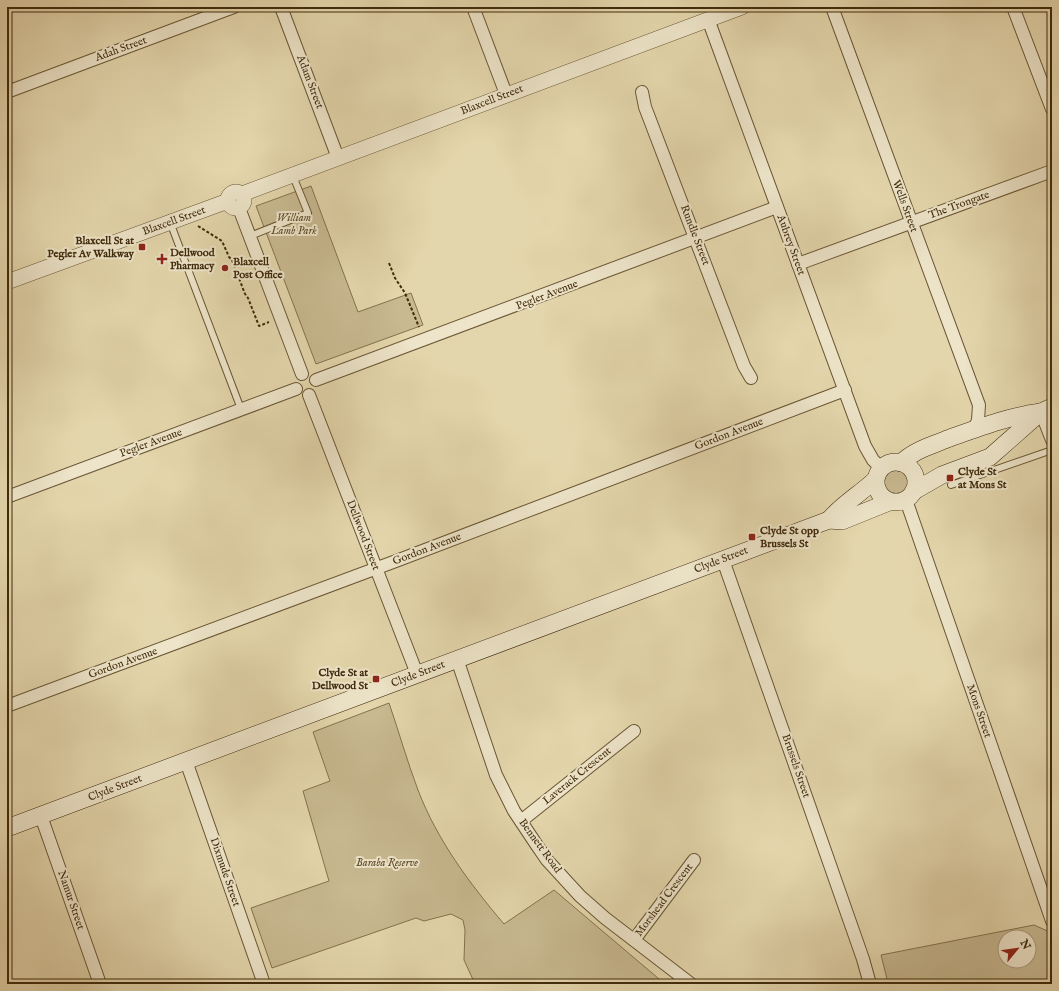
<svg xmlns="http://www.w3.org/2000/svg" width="1059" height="991" font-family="'IM FELL English',serif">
  <rect width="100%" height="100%" fill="#e4d6ac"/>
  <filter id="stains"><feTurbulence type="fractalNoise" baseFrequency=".005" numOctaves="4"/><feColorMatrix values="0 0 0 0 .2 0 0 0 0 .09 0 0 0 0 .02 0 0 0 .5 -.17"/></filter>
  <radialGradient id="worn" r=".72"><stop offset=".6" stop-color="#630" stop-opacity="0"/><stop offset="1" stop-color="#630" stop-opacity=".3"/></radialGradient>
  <g fill="#c8b991" stroke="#84724e" fill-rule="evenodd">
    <path d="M 311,186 L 358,312 L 411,293 L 423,325 L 316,364 L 256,206 Z"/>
    <circle cx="897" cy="483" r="14"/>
    <path d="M 389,703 C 399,732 407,761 418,790 C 437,840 470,884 504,924 L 554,890 L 665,984 L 475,984 L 464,960 L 465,930 L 463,920 L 451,914 L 424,921 L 416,918 L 272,968 L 251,908 L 329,881 L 303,791 L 330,781 L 313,732 Z"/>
    <path d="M 1034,925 L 1052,933 L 1052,984 L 886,984 L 888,983 L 881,955 ZM 1005,937 L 1029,937 L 1029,961 L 1005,961 Z"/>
  </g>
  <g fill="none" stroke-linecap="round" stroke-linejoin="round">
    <g stroke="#695634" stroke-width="8">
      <g id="service">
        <path d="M 170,222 L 241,409"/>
        <path d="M 250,236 L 308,213 L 293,176"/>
        <path d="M 951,485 L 1052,450"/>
      </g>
    </g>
    <g stroke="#695634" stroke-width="14">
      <g id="minor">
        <path d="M 281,7 L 338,158"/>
        <path d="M 473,7 L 506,94"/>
        <path d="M 832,7 L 979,405 L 978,420 L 974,430"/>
        <path d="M 1013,7 L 1052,109"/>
        <path d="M 708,19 L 865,446 L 873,460 L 881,468"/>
        <path d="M 7,92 L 234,7"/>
        <path d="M 642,92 L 645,107 L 744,366 L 751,378"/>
        <path d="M 239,208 L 302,374"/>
        <path d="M 798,264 L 1052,171"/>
        <path d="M 316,380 L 777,207"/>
        <path d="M 309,395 L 417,674"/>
        <path d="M 1041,412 L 1052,440"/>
        <path d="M 7,497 L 296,389"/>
        <path d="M 906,500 L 1052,921"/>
        <path d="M 723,560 L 863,959 L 870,984"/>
        <path d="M 457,659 L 496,775 L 514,811 L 536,844 L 547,860 L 580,896 L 605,918 L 691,984"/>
        <path d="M 7,706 L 396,561 L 845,390"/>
        <path d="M 186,761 L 264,984"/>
        <path d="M 41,816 L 100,984"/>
        <path d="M 521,821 L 634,731"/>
        <path d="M 634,940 L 694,860"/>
      </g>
    </g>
    <g stroke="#695634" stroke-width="16">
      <g id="tertiary">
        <circle cx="236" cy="200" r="8"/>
        <path d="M 242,194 L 742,7"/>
        <path d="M 7,282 L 228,201"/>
      </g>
    </g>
    <g stroke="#402b0c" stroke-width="18">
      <g id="secondary">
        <circle cx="896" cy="482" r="20"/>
        <path d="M 901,463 C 914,450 931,446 947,439 C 978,428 1009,416 1041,412"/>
        <path d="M 914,491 L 942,475 L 990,457 L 1041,412 L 1052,407"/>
        <path d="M 829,520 C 842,504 860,494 875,480"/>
        <path d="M 7,828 L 829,520 L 842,521 L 889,502"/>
      </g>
    </g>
    <g stroke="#402b0c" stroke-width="2" stroke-dasharray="3 2" stroke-linecap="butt">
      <path d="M 198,226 L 222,241 L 229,257 L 232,260 L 245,294 L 248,298 L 259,326 L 269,322"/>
      <path d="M 389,263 L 395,278 L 405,293 L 419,327"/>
    </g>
    <use href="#service" stroke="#ede4c9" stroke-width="6"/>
    <use href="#minor" stroke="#ede4c9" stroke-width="12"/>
    <use href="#tertiary" stroke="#ede4c9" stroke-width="15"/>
    <use href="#secondary" stroke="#ede4c9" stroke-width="17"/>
  </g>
  <g fill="#8f2418" stroke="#ede4c9" stroke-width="1.5">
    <rect x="138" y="243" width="8" height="8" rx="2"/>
    <path d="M160 253h4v4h4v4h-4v4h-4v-4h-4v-4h4z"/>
    <circle cx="225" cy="268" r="4"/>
    <rect x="946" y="474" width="8" height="8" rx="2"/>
    <rect x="748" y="533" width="8" height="8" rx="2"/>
    <rect x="372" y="675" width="8" height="8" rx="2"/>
  </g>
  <g text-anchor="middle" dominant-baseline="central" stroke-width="4" stroke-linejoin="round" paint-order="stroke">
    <g font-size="11" fill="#402b0c" stroke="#ede4c9">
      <text transform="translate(121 49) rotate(-20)">Adah Street</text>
      <text transform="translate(310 82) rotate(69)">Adam Street</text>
      <text transform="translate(492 100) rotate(-21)">Blaxcell Street</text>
      <text transform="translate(959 205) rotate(-20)">The Trongate</text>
      <text transform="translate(905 206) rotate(70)">Wells Street</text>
      <text transform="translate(174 221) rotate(-20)">Blaxcell Street</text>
      <text transform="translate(695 235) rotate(69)">Rundle Street</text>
      <text transform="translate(791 245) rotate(70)">Aubrey Street</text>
      <text transform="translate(547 295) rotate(-21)">Pegler Avenue</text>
      <text transform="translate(729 434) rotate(-21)">Gordon Avenue</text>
      <text transform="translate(151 443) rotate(-20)">Pegler Avenue</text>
      <text transform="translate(363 535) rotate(69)">Dellwood Street</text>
      <text transform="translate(427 549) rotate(-21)">Gordon Avenue</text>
      <text transform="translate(721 560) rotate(-21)">Clyde Street</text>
      <text transform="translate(123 663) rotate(-20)">Gordon Avenue</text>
      <text transform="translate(418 674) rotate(-21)">Clyde Street</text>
      <text transform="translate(979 711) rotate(71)">Mons Street</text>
      <text transform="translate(796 766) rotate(71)">Brussels Street</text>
      <text transform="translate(577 776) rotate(-39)">Laverack Crescent</text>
      <text transform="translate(115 788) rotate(-21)">Clyde Street</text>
      <text transform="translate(540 846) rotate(54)">Bennett Road</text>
      <text transform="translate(225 872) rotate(71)">Dixmude Street</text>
      <text transform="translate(71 900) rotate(71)">Namur Street</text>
      <text transform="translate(664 900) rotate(-53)">Morshead Crescent</text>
    </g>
    <g font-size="11" font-style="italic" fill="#5b4727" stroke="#ede4c9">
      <text x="294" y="218">William<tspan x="294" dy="13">Lamb Park</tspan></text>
      <text x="387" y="863">Baraba Reserve</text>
    </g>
    <g font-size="11" font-weight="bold" fill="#402b0c" stroke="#ede4c9" text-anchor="start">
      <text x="134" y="241" text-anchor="end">Blaxcell St at<tspan x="134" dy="13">Pegler Av Walkway</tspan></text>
      <text x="170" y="253">Dellwood<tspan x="170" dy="13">Pharmacy</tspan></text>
      <text x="233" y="262">Blaxcell<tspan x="233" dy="13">Post Office</tspan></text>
      <text x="958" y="472">Clyde St<tspan x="958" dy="13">at Mons St</tspan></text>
      <text x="760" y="531">Clyde St opp<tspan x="760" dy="13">Brussels St</tspan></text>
      <text x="368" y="673" text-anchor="end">Clyde St at<tspan x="368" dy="13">Dellwood St</tspan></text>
    </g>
  </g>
  <rect width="1059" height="991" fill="none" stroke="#e4d6ac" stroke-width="24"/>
  <rect x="8" y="8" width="1043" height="975" fill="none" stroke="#402b0c" stroke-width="2"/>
  <rect x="12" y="12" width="1035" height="967" fill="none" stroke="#402b0c"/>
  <g transform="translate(1017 949) rotate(61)"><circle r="19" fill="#ede4c9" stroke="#a89a7d"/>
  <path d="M0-3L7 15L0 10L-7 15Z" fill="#8f2418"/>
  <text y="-6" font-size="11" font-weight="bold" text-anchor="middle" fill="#402b0c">N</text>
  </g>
  <rect width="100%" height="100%" filter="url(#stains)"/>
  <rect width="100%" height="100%" fill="url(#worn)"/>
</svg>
